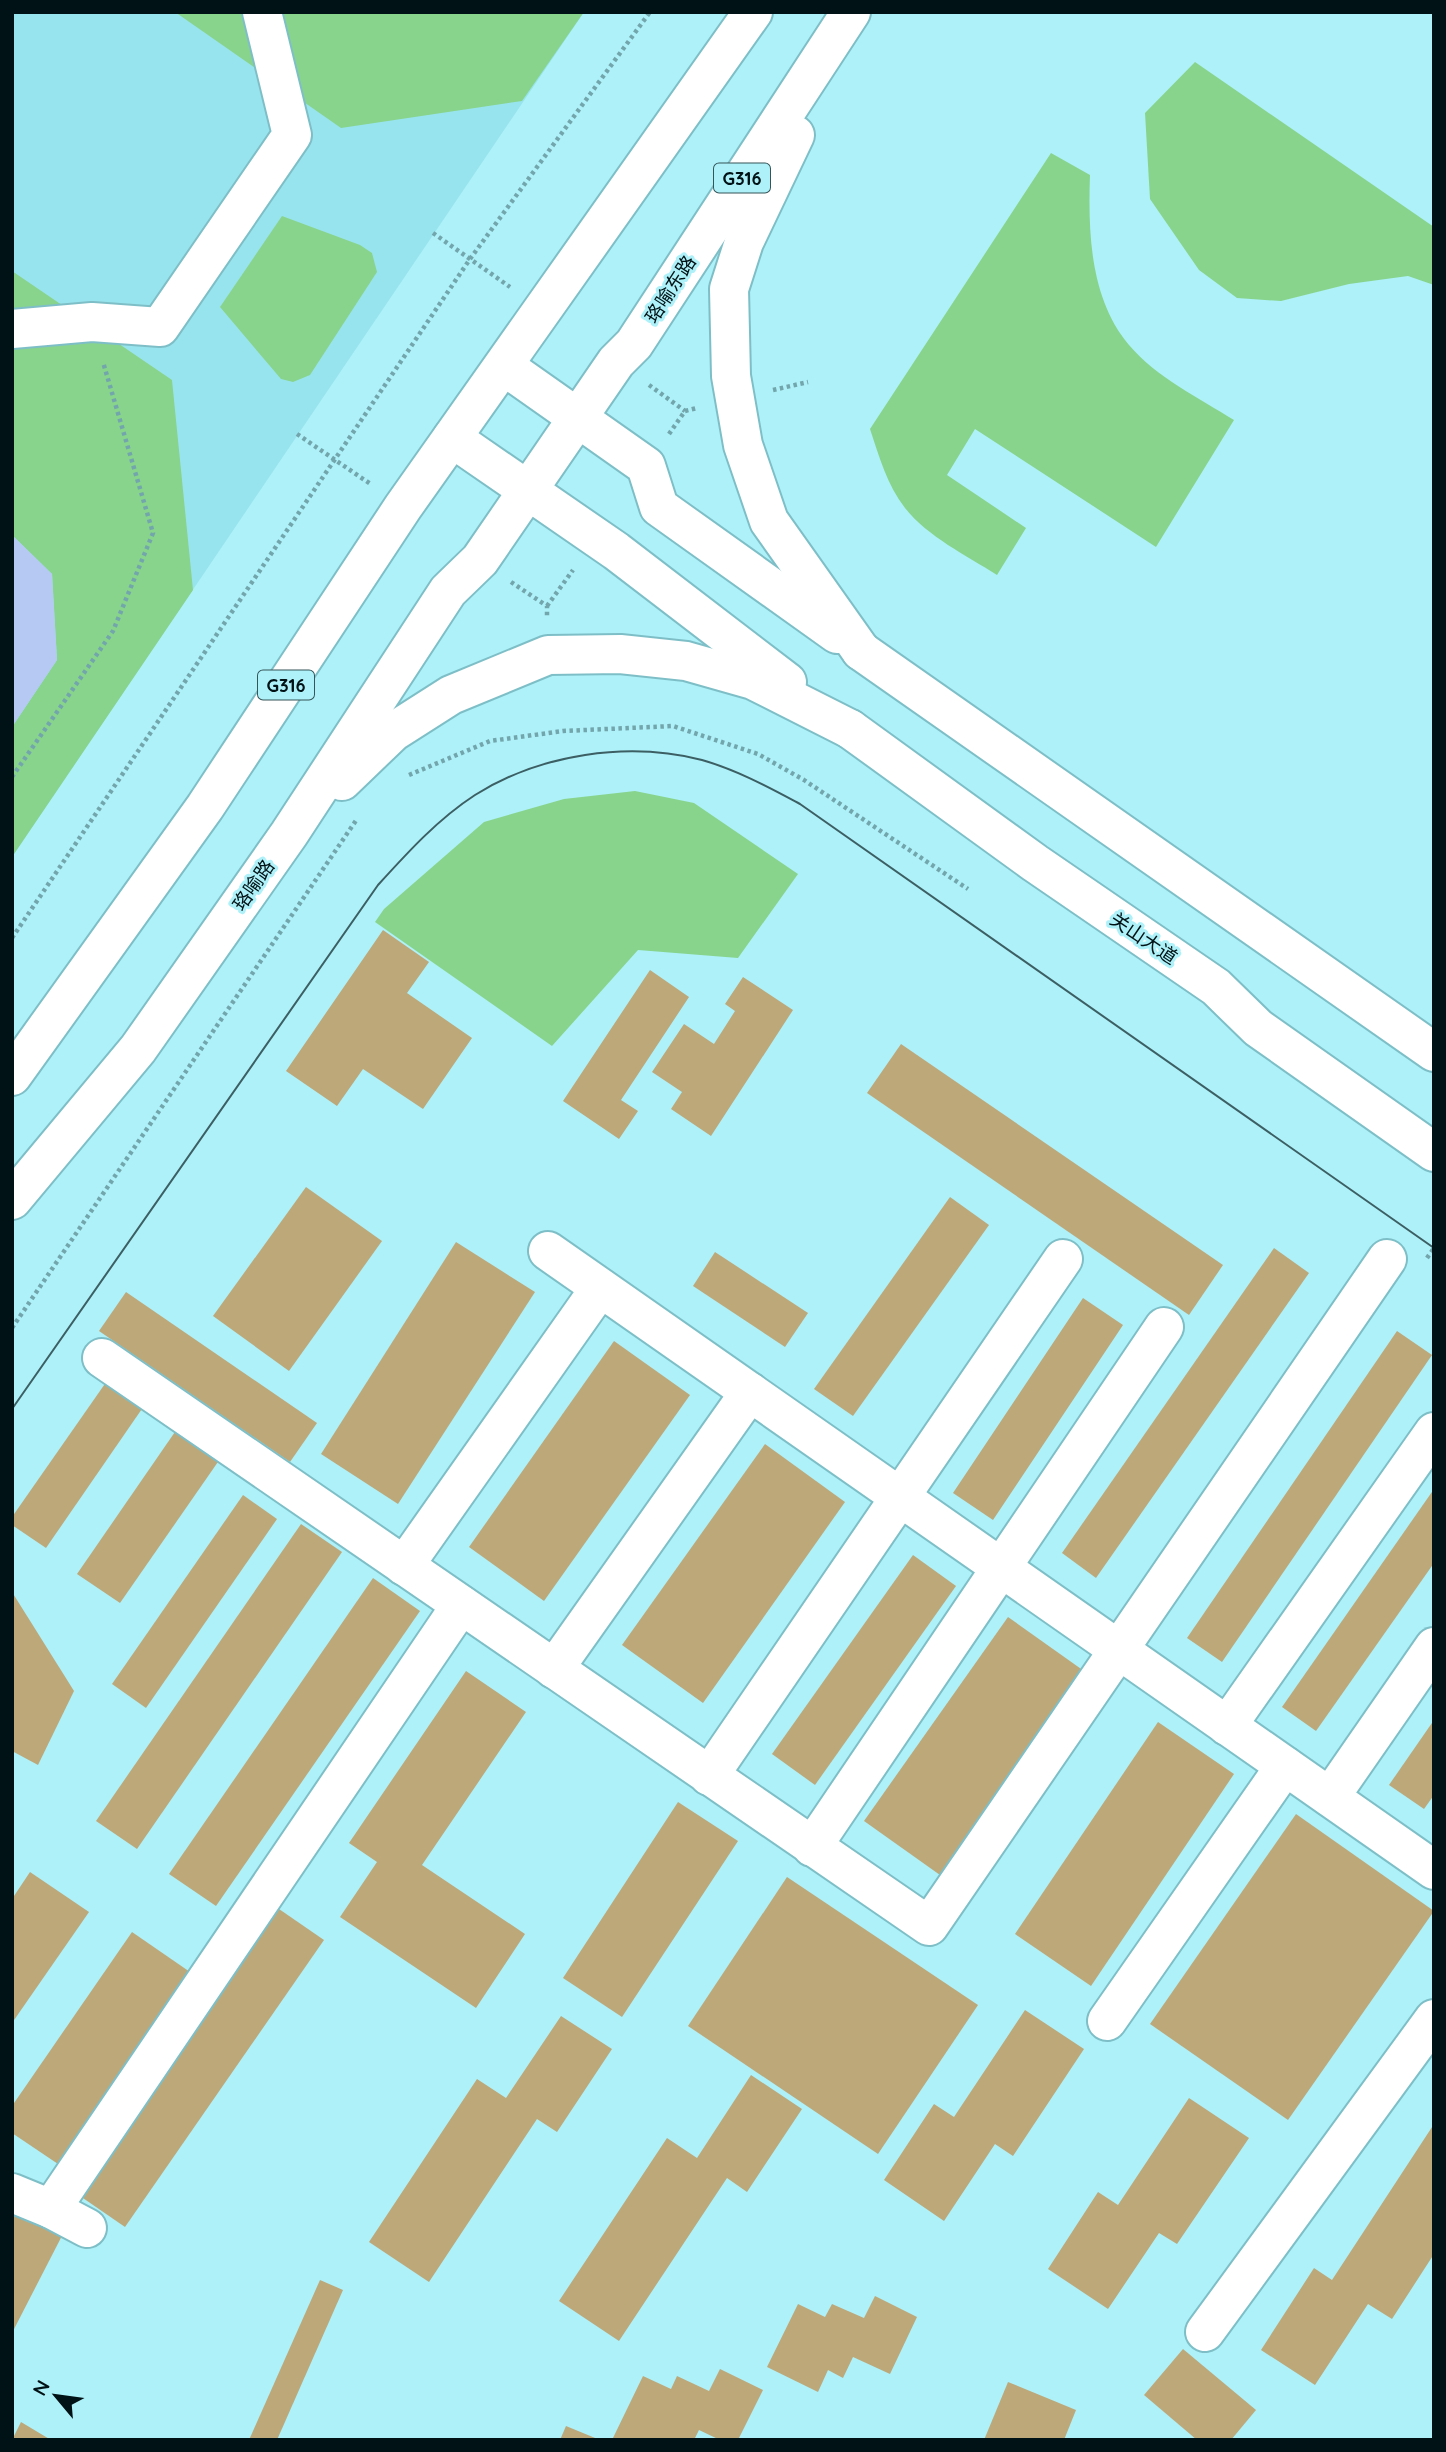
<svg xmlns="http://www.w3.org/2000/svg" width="1446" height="2452" font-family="Quicksand,'Noto Sans SC',sans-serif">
  <rect width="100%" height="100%" fill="#aef1f9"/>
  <path fill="#98e4ee" d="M 12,12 L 584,12 L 12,857 Z"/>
  <g fill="#88d48c">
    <path d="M 175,12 L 584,12 L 522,101 L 341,128 Z"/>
    <path d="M 1195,62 L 1434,227 L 1434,285 L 1408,276 L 1349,284 L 1281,301 L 1237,298 L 1199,270 L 1150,199 L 1145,113 Z"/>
    <path d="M 1051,153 L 1090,175 C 1088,232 1090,299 1129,345 C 1156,377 1199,398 1234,420 L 1156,547 L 975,429 L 947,475 L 1026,528 L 997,575 C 966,555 928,537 905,508 C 887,485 879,456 870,429 Z"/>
    <path d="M 282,216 L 360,245 L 372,253 L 377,272 L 310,375 L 293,382 L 281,379 L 220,307 Z"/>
    <path d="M 12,271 L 172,380 L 193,590 L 12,857 L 12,727 L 57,660 L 52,574 L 12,535 Z"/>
    <path d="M 635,791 L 694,803 L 798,874 L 738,958 L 638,950 L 552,1046 L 375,922 L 384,909 L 484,822 L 564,799 Z"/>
  </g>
  <path fill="#b5c9f3" d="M 12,535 L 52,574 L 57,660 L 12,727 Z"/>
  <g fill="#bda87a">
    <path d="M 383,930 L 429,962 L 407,993 L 472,1038 L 423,1109 L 363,1069 L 337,1106 L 286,1071 Z"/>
    <path d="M 650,970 L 689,997 L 621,1100 L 638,1111 L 619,1139 L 563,1101 Z"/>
    <path d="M 743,977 L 793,1010 L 711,1136 L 671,1109 L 682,1092 L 652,1072 L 684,1024 L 714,1044 L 735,1011 L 725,1004 Z"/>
    <path d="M 901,1044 L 1223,1265 L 1189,1315 L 867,1093 Z"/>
    <path d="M 306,1187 L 382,1241 L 289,1371 L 213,1316 Z"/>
    <path d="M 950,1197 L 989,1225 L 853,1416 L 814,1389 Z"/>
    <path d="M 456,1242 L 535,1292 L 398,1504 L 321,1454 Z"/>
    <path d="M 1274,1248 L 1309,1273 L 1096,1578 L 1062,1553 Z"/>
    <path d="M 715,1252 L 808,1313 L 785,1347 L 693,1286 Z"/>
    <path d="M 126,1292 L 317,1423 L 290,1462 L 99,1331 Z"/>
    <path d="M 1083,1298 L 1123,1325 L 993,1520 L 953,1493 Z"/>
    <path d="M 1397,1331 L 1432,1355 L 1222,1662 L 1187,1638 Z"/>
    <path d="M 614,1341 L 690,1395 L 544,1601 L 469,1547 Z"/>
    <path d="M 109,1378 L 146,1403 L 46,1548 L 12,1525 L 12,1517 Z"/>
    <path d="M 177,1429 L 220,1459 L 120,1603 L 77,1574 Z"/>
    <path d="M 765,1444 L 845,1502 L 703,1703 L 622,1645 Z"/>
    <path d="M 1434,1489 L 1434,1563 L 1316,1731 L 1282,1707 Z"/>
    <path d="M 243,1495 L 277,1519 L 146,1708 L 112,1684 Z"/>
    <path d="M 301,1524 L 342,1552 L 137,1849 L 96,1821 Z"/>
    <path d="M 913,1555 L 956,1586 L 815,1785 L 772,1754 Z"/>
    <path d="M 373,1578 L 420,1611 L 216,1906 L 169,1874 Z"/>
    <path d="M 12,1592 L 74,1691 L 38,1765 L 12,1751 Z"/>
    <path d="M 1008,1617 L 1084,1671 L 940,1875 L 864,1821 Z"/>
    <path d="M 466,1671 L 526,1712 L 422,1865 L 525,1934 L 476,2008 L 340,1917 L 377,1862 L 349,1843 Z"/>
    <path d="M 1434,1720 L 1434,1795 L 1424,1809 L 1389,1785 Z"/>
    <path d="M 1158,1722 L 1234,1774 L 1091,1986 L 1015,1934 Z"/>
    <path d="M 678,1802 L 738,1841 L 622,2017 L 563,1978 Z"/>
    <path d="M 1296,1814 L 1434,1911 L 1288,2120 L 1150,2024 Z"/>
    <path d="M 30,1872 L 89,1912 L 12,2023 L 12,1899 Z"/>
    <path d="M 787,1877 L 978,2005 L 878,2154 L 688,2026 Z"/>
    <path d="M 279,1909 L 324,1940 L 125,2227 L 80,2196 Z"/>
    <path d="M 132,1932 L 190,1972 L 58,2164 L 12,2133 L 12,2106 Z"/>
    <path d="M 1025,2010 L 1084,2049 L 1013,2156 L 995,2144 L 944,2221 L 884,2180 L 934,2104 L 954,2117 Z"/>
    <path d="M 561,2016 L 612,2049 L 557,2132 L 537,2119 L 429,2282 L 369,2242 L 477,2079 L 506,2098 Z"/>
    <path d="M 751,2075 L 802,2109 L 747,2192 L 727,2178 L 619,2341 L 559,2301 L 667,2138 L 697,2158 Z"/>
    <path d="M 1189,2098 L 1249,2138 L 1177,2244 L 1159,2233 L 1108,2309 L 1048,2269 L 1098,2192 L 1118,2205 Z"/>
    <path d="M 1434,2124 L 1434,2254 L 1392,2319 L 1368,2304 L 1315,2385 L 1261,2350 L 1314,2268 L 1332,2280 Z"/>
    <path d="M 12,2201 L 66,2228 L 12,2333 Z"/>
    <path d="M 320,2280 L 343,2290 L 277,2440 L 249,2440 Z"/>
    <path d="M 875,2296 L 917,2317 L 890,2374 L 853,2357 L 843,2378 L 828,2370 L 818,2392 L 767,2367 L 798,2304 L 825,2317 L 832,2304 L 864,2318 Z"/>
    <path d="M 1183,2349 L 1256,2410 L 1231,2440 L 1197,2440 L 1144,2395 Z"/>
    <path d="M 720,2369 L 763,2390 L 738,2440 L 720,2440 L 699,2430 L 694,2440 L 612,2440 L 643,2376 L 671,2389 L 677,2376 L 709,2391 Z"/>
    <path d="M 1008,2382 L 1076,2410 L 1064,2440 L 984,2440 Z"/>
    <path d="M 21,2422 L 51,2440 L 12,2440 Z"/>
    <path d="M 566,2426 L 600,2440 L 560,2440 Z"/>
  </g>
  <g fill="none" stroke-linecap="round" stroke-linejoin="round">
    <g stroke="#7ebfc7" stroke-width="42">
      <g id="minor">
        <path d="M 12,329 L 92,322 L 160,327 L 292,135 L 262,12"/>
        <path d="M 548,1251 L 1434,1870"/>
        <path d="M 102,1358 L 929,1926 L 1387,1259"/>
        <path d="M 404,1566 L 600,1288"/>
        <path d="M 554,1669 L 750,1392"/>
        <path d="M 1227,1726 L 1434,1432"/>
        <path d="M 709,1776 L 1063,1259"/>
        <path d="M 1330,1797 L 1434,1647"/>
        <path d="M 812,1847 L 1164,1327"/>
        <path d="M 1107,2021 L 1285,1766"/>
        <path d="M 12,2193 L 51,2209 L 461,1605"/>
        <path d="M 51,2209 L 87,2228"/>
        <path d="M 1205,2332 L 1434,2019"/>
      </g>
    </g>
    <g stroke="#7ebfc7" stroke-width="42">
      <g id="major">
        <path d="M 861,651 L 1434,1052"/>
        <path d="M 850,729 L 1035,863 L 1216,987 L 1258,1028 L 1434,1152"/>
      </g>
    </g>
    <g stroke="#7ebfc7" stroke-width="42">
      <g id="highway">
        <path d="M 795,135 L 744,242 L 729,289 L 731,376 L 743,445 L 769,521 L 861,651"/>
        <path d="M 504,366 L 646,466 L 659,507 L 837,634"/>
        <path d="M 452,438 L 616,551 L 787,682"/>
        <path d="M 342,781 L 393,732 L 451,695 L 548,655 L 620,654 L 686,661 L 753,680 L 850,729"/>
        <path d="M 12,1076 L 205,807 L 403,507 L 753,12"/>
        <path d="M 12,1200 L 138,1049 L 289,834 L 448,591 L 480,560 L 616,362 L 634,344 L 851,12"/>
      </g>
    </g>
    <g stroke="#73a6ac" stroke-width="4.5" stroke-dasharray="3.5 3.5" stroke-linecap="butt">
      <path d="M 433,233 L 510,287"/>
      <path d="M 649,385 L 685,411"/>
      <path d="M 773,390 L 808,382"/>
      <path d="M 297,434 L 372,485"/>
      <path d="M 669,434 L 685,411 L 697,408"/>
      <path d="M 511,582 L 547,606 L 547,617"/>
      <path d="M 547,606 L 573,570"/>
      <path d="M 409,775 L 490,741 L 563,731 L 673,726 L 758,754 L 804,780 L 968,889"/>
      <path d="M 12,777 L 113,631 L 153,533 L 103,362"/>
      <path d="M 12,938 L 470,259 L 650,12"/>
      <path d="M 1427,1258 L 1434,1248"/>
      <path d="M 12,1328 L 357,819"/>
    </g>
    <use href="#minor" stroke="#fff" stroke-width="38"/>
    <use href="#major" stroke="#fff" stroke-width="38"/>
    <use href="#highway" stroke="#fff" stroke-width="38"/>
    <path stroke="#3c5f64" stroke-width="2" d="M 12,1409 L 378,885 C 408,852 438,819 475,795 C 540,754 628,741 702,760 C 737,770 768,787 800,804 L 1434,1248"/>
  </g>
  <g text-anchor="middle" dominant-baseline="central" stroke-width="6" stroke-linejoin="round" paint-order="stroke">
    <g fill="#aef1f9" stroke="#345559" stroke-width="2">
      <rect x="714" y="163.5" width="56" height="29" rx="5"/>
      <rect x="258" y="670.5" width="56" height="29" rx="5"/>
    </g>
    <g font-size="18" font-weight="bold" fill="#001215">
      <text x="742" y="178">G316</text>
      <text x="286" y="685">G316</text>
    </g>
    <g font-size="19" fill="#001215" stroke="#aef1f9">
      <text transform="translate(670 289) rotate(-57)">珞喻东路</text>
      <text transform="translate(253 885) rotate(-55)">珞喻路</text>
      <text transform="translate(1144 938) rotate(34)">关山大道</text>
    </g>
  </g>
  <rect width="1446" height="2452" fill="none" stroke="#001215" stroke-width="28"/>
  <g transform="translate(56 2396) rotate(299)" stroke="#aef1f9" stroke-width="5" paint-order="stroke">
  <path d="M0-5L12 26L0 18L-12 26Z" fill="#001215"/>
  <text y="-10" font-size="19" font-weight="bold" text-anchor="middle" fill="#001215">N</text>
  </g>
</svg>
